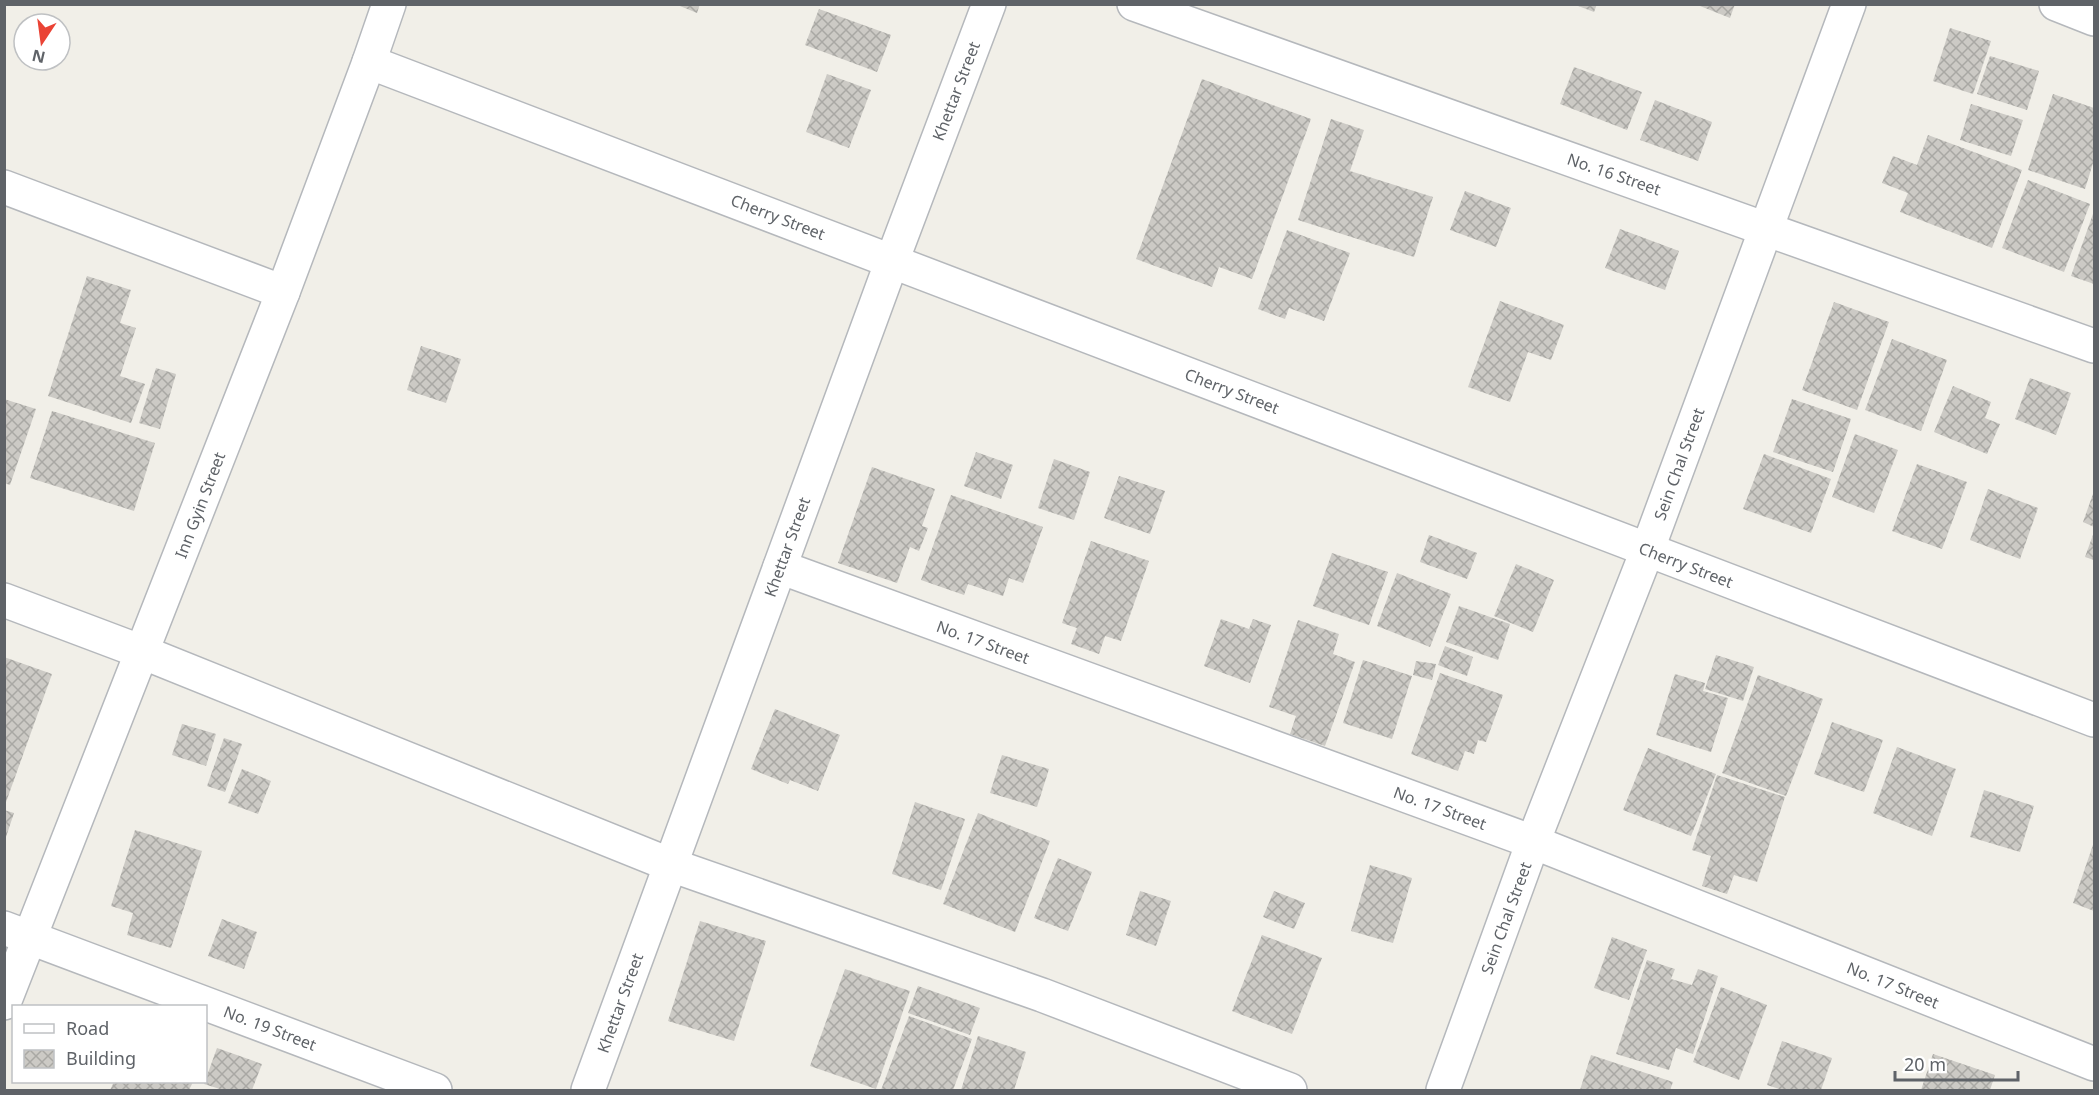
<svg xmlns="http://www.w3.org/2000/svg" width="2099" height="1095" font-family="'Noto Sans',sans-serif">
  <defs>
    <pattern id="building-cross-hatch" width="8" height="8" patternUnits="userSpaceOnUse" patternTransform="scale(1.5)"><rect width="8" height="8" fill="#cccac5"/><path d="M0 0l8 8M0 8l8-8" fill="none" stroke="#a9a8a4"/></pattern>
  </defs>
  <rect width="100%" height="100%" fill="#f1efe8"/>
  <g fill="url(#building-cross-hatch)">
    <path d="M 675,4 L 700,4 L 697,13 Z"/>
    <path d="M 1573,4 L 1597,4 L 1594,12 Z"/>
    <path d="M 1695,4 L 1735,4 L 1730,18 Z"/>
    <path d="M 819,9 L 891,35 L 877,72 L 805,45 Z"/>
    <path d="M 1950,28 L 1991,41 L 1973,94 L 1933,81 Z"/>
    <path d="M 1990,56 L 2039,71 L 2027,110 L 1977,94 Z"/>
    <path d="M 1574,67 L 1642,92 L 1627,130 L 1560,104 Z"/>
    <path d="M 827,74 L 871,90 L 849,148 L 806,132 Z"/>
    <path d="M 1202,79 L 1311,119 L 1252,279 L 1219,267 L 1212,287 L 1136,259 Z"/>
    <path d="M 2053,94 L 2094,108 L 2094,160 L 2085,189 L 2028,170 Z"/>
    <path d="M 1655,100 L 1712,122 L 1698,161 L 1640,140 Z"/>
    <path d="M 1971,104 L 2023,120 L 2011,156 L 1960,140 Z"/>
    <path d="M 1331,119 L 1364,130 L 1350,171 L 1433,197 L 1414,257 L 1298,220 Z"/>
    <path d="M 1928,135 L 2022,170 L 1992,248 L 1900,212 L 1908,193 L 1882,183 L 1893,156 L 1917,165 Z"/>
    <path d="M 2028,180 L 2090,204 L 2064,272 L 2002,248 Z"/>
    <path d="M 1465,191 L 1511,208 L 1496,247 L 1450,230 Z"/>
    <path d="M 2094,211 L 2094,284 L 2071,276 Z"/>
    <path d="M 1620,229 L 1679,251 L 1665,290 L 1605,268 Z"/>
    <path d="M 1287,230 L 1350,253 L 1324,321 L 1289,308 L 1285,319 L 1258,309 Z"/>
    <path d="M 87,276 L 131,290 L 120,323 L 136,328 L 120,376 L 145,384 L 131,423 L 48,396 Z"/>
    <path d="M 1500,301 L 1564,325 L 1551,360 L 1528,352 L 1510,402 L 1468,387 Z"/>
    <path d="M 1834,302 L 1889,322 L 1857,410 L 1802,390 Z"/>
    <path d="M 1892,339 L 1947,360 L 1921,431 L 1865,410 Z"/>
    <path d="M 421,346 L 461,359 L 446,403 L 407,390 Z"/>
    <path d="M 156,368 L 176,374 L 160,429 L 139,423 Z"/>
    <path d="M 2030,378 L 2071,393 L 2056,435 L 2015,419 Z"/>
    <path d="M 1953,386 L 1991,402 L 1985,418 L 2000,424 L 1987,454 L 1934,432 Z"/>
    <path d="M 4,399 L 36,409 L 10,485 L 4,483 Z"/>
    <path d="M 1792,399 L 1851,419 L 1833,472 L 1773,452 Z"/>
    <path d="M 52,411 L 155,443 L 134,511 L 30,478 Z"/>
    <path d="M 1855,434 L 1898,450 L 1874,513 L 1832,497 Z"/>
    <path d="M 976,452 L 1013,465 L 1001,499 L 964,486 Z"/>
    <path d="M 1764,454 L 1831,479 L 1811,533 L 1743,509 Z"/>
    <path d="M 1054,459 L 1090,472 L 1074,520 L 1038,508 Z"/>
    <path d="M 1917,464 L 1967,482 L 1942,549 L 1892,531 Z"/>
    <path d="M 872,467 L 935,489 L 922,526 L 928,528 L 919,551 L 910,547 L 897,583 L 838,563 Z"/>
    <path d="M 1119,476 L 1165,491 L 1150,534 L 1104,518 Z"/>
    <path d="M 1988,489 L 2038,508 L 2020,559 L 1970,540 Z"/>
    <path d="M 2094,491 L 2094,527 L 2083,522 Z"/>
    <path d="M 951,495 L 1043,527 L 1023,583 L 1009,578 L 1003,596 L 968,584 L 964,595 L 921,580 Z"/>
    <path d="M 2094,532 L 2094,560 L 2085,557 Z"/>
    <path d="M 1429,535 L 1477,553 L 1467,579 L 1420,562 Z"/>
    <path d="M 1091,541 L 1149,561 L 1121,641 L 1105,636 L 1099,654 L 1071,644 L 1077,628 L 1062,623 Z"/>
    <path d="M 1332,553 L 1388,572 L 1369,625 L 1313,606 Z"/>
    <path d="M 1516,564 L 1554,580 L 1533,632 L 1494,616 Z"/>
    <path d="M 1397,573 L 1451,594 L 1430,647 L 1377,626 Z"/>
    <path d="M 1459,606 L 1510,624 L 1498,660 L 1446,642 Z"/>
    <path d="M 1221,619 L 1249,629 L 1253,619 L 1271,625 L 1250,683 L 1204,666 Z"/>
    <path d="M 1298,620 L 1339,634 L 1333,654 L 1355,662 L 1325,746 L 1290,734 L 1296,716 L 1269,707 Z"/>
    <path d="M 1445,646 L 1473,657 L 1467,676 L 1438,665 Z"/>
    <path d="M 1716,655 L 1754,667 L 1743,701 L 1705,689 Z"/>
    <path d="M 4,657 L 52,674 L 5,805 L 4,805 Z"/>
    <path d="M 1363,660 L 1412,676 L 1392,739 L 1343,723 Z"/>
    <path d="M 1416,661 L 1436,664 L 1432,680 L 1413,675 Z"/>
    <path d="M 1440,673 L 1503,695 L 1486,742 L 1478,740 L 1474,754 L 1465,751 L 1458,771 L 1411,754 Z"/>
    <path d="M 1675,674 L 1705,683 L 1703,691 L 1728,698 L 1711,752 L 1656,735 Z"/>
    <path d="M 1758,675 L 1823,699 L 1786,796 L 1722,773 Z"/>
    <path d="M 775,709 L 840,735 L 818,791 L 790,780 L 788,784 L 751,769 Z"/>
    <path d="M 1832,722 L 1883,740 L 1864,792 L 1814,774 Z"/>
    <path d="M 182,724 L 216,734 L 206,766 L 172,755 Z"/>
    <path d="M 224,738 L 242,744 L 225,792 L 207,786 Z"/>
    <path d="M 1897,747 L 1956,769 L 1932,836 L 1873,813 Z"/>
    <path d="M 1648,748 L 1716,774 L 1691,836 L 1623,810 Z"/>
    <path d="M 1002,755 L 1049,769 L 1037,807 L 990,793 Z"/>
    <path d="M 242,769 L 271,781 L 258,814 L 228,803 Z"/>
    <path d="M 1717,775 L 1785,797 L 1757,882 L 1734,875 L 1727,894 L 1702,886 L 1711,856 L 1692,850 Z"/>
    <path d="M 1984,790 L 2034,806 L 2020,852 L 1970,837 Z"/>
    <path d="M 915,802 L 965,819 L 941,890 L 892,874 Z"/>
    <path d="M 4,810 L 14,813 L 5,840 L 4,840 Z"/>
    <path d="M 978,813 L 1050,841 L 1015,932 L 943,904 Z"/>
    <path d="M 135,830 L 202,851 L 171,948 L 127,935 L 133,913 L 111,906 Z"/>
    <path d="M 2094,842 L 2094,911 L 2073,903 Z"/>
    <path d="M 1058,858 L 1092,872 L 1068,931 L 1034,918 Z"/>
    <path d="M 1370,865 L 1412,878 L 1393,943 L 1351,931 Z"/>
    <path d="M 1140,891 L 1171,901 L 1156,946 L 1126,935 Z"/>
    <path d="M 1274,891 L 1305,903 L 1294,929 L 1263,917 Z"/>
    <path d="M 222,919 L 257,932 L 244,969 L 208,956 Z"/>
    <path d="M 700,921 L 766,941 L 734,1041 L 668,1021 Z"/>
    <path d="M 1262,935 L 1322,958 L 1292,1034 L 1232,1011 Z"/>
    <path d="M 1612,937 L 1647,950 L 1629,1000 L 1594,988 Z"/>
    <path d="M 1647,960 L 1675,969 L 1671,979 L 1692,985 L 1698,969 L 1718,976 L 1693,1054 L 1676,1048 L 1669,1070 L 1616,1054 Z"/>
    <path d="M 845,969 L 910,991 L 876,1089 L 810,1066 Z"/>
    <path d="M 918,986 L 980,1008 L 970,1035 L 908,1013 Z"/>
    <path d="M 1721,987 L 1767,1005 L 1739,1080 L 1693,1062 Z"/>
    <path d="M 909,1016 L 972,1039 L 953,1090 L 881,1090 Z"/>
    <path d="M 978,1036 L 1026,1052 L 1014,1090 L 961,1090 Z"/>
    <path d="M 1782,1041 L 1832,1058 L 1821,1090 L 1782,1090 L 1767,1085 Z"/>
    <path d="M 217,1048 L 262,1064 L 252,1090 L 223,1090 L 204,1084 Z"/>
    <path d="M 1933,1054 L 1995,1075 L 1990,1090 L 1921,1090 Z"/>
    <path d="M 1591,1055 L 1673,1082 L 1670,1090 L 1580,1090 Z"/>
    <path d="M 114,1082 L 193,1082 L 189,1090 L 110,1090 Z"/>
  </g>
  <g fill="none" stroke-linecap="round" stroke-linejoin="round">
    <g stroke="#b5b8bc" stroke-width="36">
      <g id="minor">
        <path d="M 1134,4 L 2094,346"/>
        <path d="M 2056,4 L 2094,19"/>
        <path d="M 369,62 L 2094,720"/>
        <path d="M 4,187 L 283,292"/>
        <path d="M 780,567 L 1533,842 L 2094,1064"/>
        <path d="M 4,600 L 142,652 L 671,865 L 1042,995 L 1290,1090"/>
        <path d="M 4,928 L 435,1090"/>
        <path d="M 4,1003 L 283,292 L 369,62 L 389,4"/>
        <path d="M 588,1090 L 892,261 L 989,4"/>
        <path d="M 1443,1090 L 1533,842 L 1647,551 L 1849,4"/>
      </g>
    </g>
    <use href="#minor" stroke="#fff" stroke-width="33"/>
  </g>
  <g text-anchor="middle" dominant-baseline="central" stroke-width="4.5" stroke-linejoin="round" paint-order="stroke">
    <g font-size="16" fill="#5f6368" stroke="#fff">
      <text transform="translate(956 91) rotate(-69)">Khettar Street</text>
      <text transform="translate(1614 174) rotate(19)">No. 16 Street</text>
      <text transform="translate(778 217) rotate(21)">Cherry Street</text>
      <text transform="translate(1232 391) rotate(21)">Cherry Street</text>
      <text transform="translate(1679 464) rotate(-70)">Sein Chal Street</text>
      <text transform="translate(200 505) rotate(-69)">Inn Gyin Street</text>
      <text transform="translate(787 547) rotate(-70)">Khettar Street</text>
      <text transform="translate(1686 565) rotate(21)">Cherry Street</text>
      <text transform="translate(983 642) rotate(20)">No. 17 Street</text>
      <text transform="translate(1440 808) rotate(20)">No. 17 Street</text>
      <text transform="translate(1506 918) rotate(-70)">Sein Chal Street</text>
      <text transform="translate(1893 985) rotate(22)">No. 17 Street</text>
      <text transform="translate(620 1003) rotate(-70)">Khettar Street</text>
      <text transform="translate(270 1028) rotate(21)">No. 19 Street</text>
    </g>
  </g>
  <rect width="2099" height="1095" fill="none" stroke="#5f6368" stroke-width="12"/>
  <rect x="12" y="1005" width="195" height="78" fill="#ffffff" stroke="#bfc1c3" stroke-width="1.5"/>
  <rect x="24" y="1024" width="30" height="9" fill="#ffffff" stroke="#bfc1c3" stroke-width="1.5"/>
  <text x="66" y="1035" font-size="18" fill="#5f6368">Road</text>
  <rect x="24" y="1050" width="30" height="18" fill="url(#building-cross-hatch)" stroke="#bfc1c3" stroke-width="1.5"/>
  <text x="66" y="1065" font-size="18" fill="#5f6368">Building</text>
  <g transform="translate(42 42) rotate(193)"><circle r="28" fill="#ffffff" stroke="#bfc1c3" stroke-width="1.5"/>
  <path d="M0-4.5L10 22L0 15L-10 22Z" fill="#ea4335"/>
  <text y="-9" font-size="16" font-weight="bold" text-anchor="middle" fill="#5f6368">N</text>
  </g>
  <path d="M1895 1071v9h123v-9" fill="none" stroke="#5f6368" stroke-width="3"/>
  <text x="1904" y="1071" font-size="18" fill="#5f6368" stroke="#ffffff" stroke-width="4.5" paint-order="stroke">20 m</text>
</svg>
